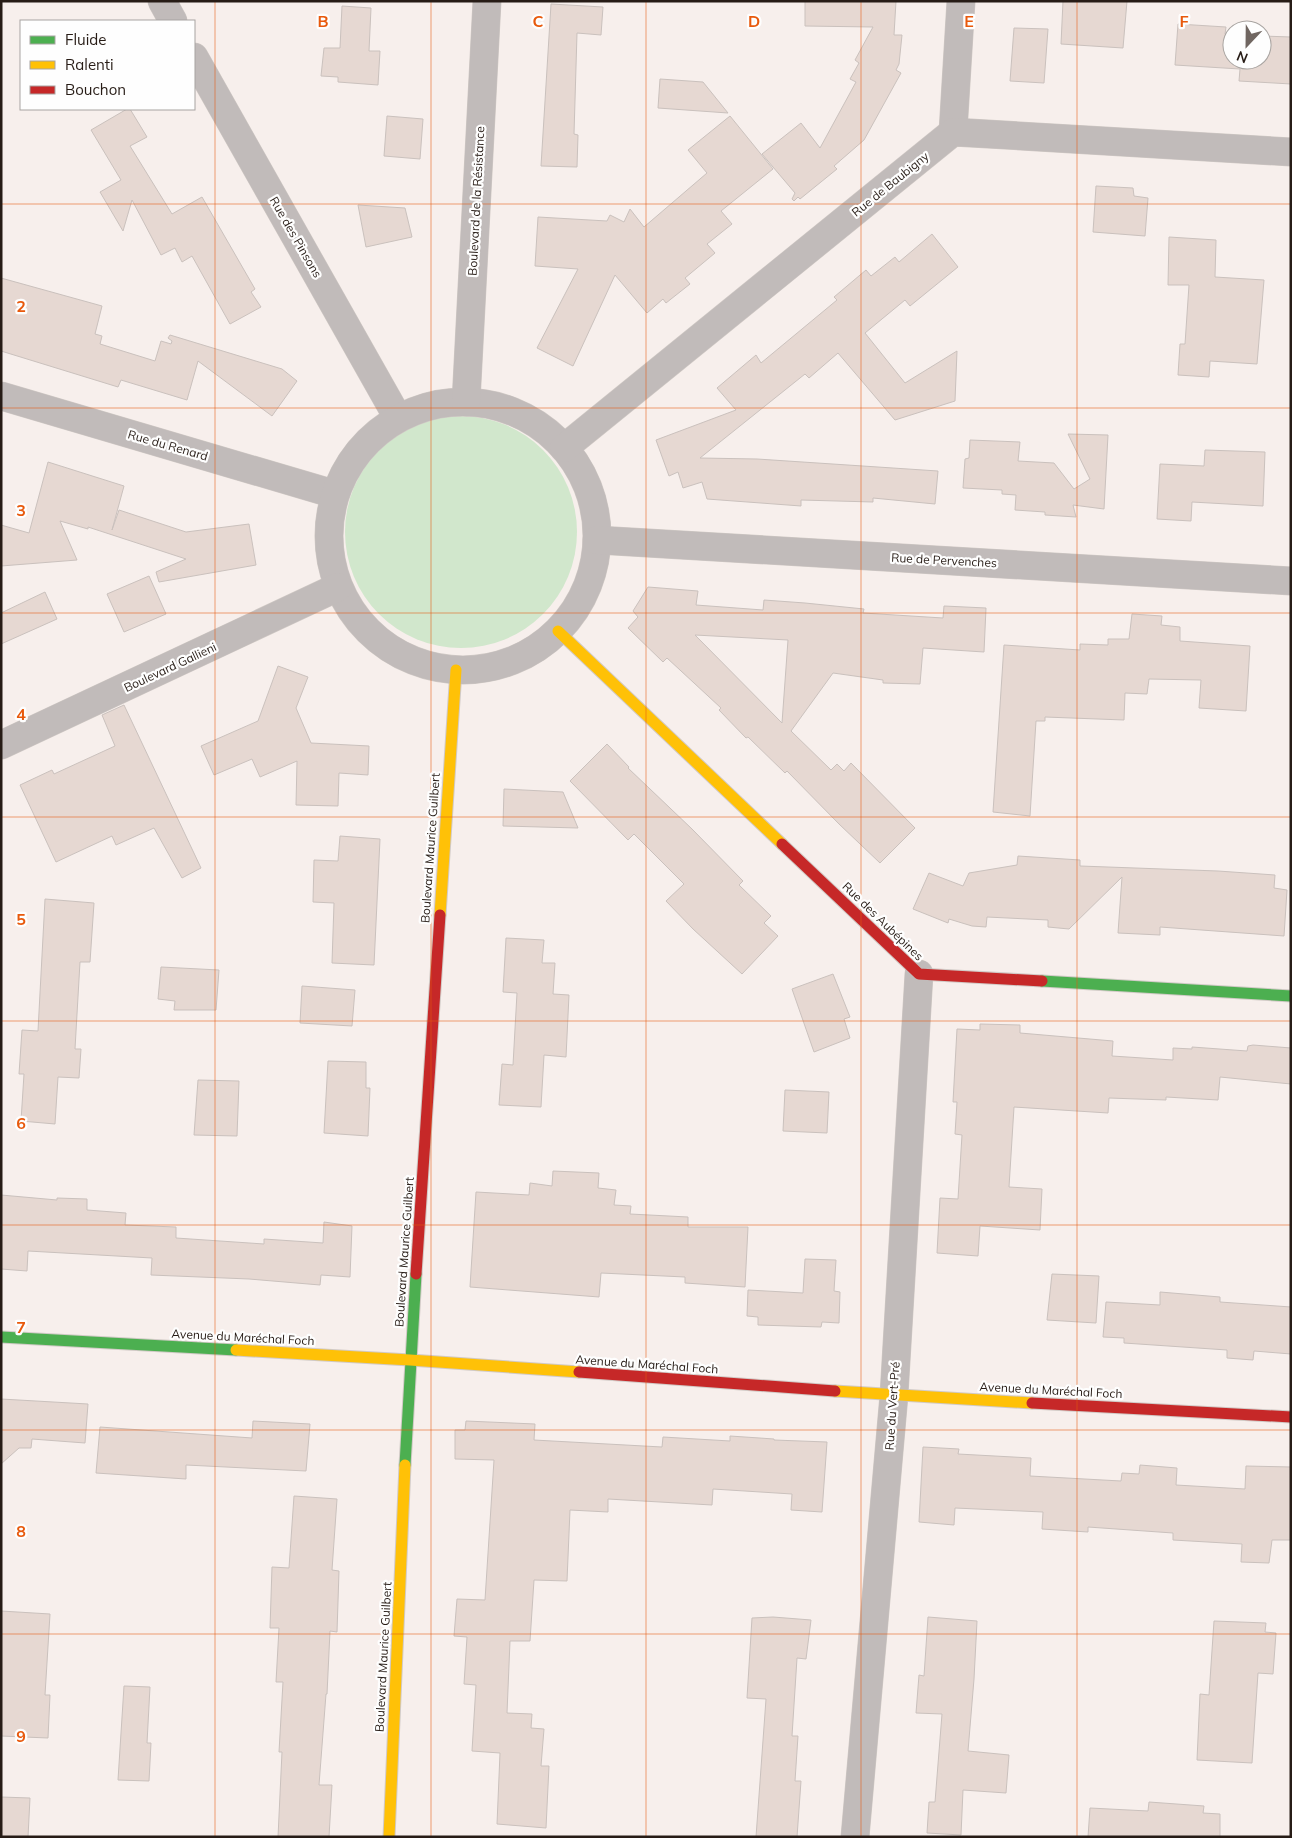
<svg xmlns="http://www.w3.org/2000/svg" width="1292" height="1838" font-family="Mulish,sans-serif">
  <rect width="100%" height="100%" fill="#f7efec"/>
  <circle fill="#d1e7cc" cx="461" cy="532" r="116"/>
  <g fill="#e6d8d2" stroke="#cac1bd" fill-rule="evenodd">
    <path d="M 805,1 L 896,1 L 894,35 L 902,35 L 899,64 L 896,70 L 901,73 L 864,140 L 834,166 L 837,169 L 800,199 L 798,197 L 794,201 L 792,199 L 795,193 L 762,154 L 801,123 L 820,148 L 856,82 L 850,79 L 859,63 L 855,60 L 873,27 L 805,26 Z"/>
    <path d="M 1063,1 L 1127,1 L 1123,48 L 1061,44 Z"/>
    <path d="M 551,4 L 603,7 L 601,35 L 577,33 L 574,134 L 578,135 L 577,167 L 541,166 Z"/>
    <path d="M 342,6 L 371,8 L 369,51 L 380,51 L 378,85 L 338,82 L 338,77 L 321,76 L 324,48 L 340,48 Z"/>
    <path d="M 1178,24 L 1226,27 L 1225,34 L 1232,34 L 1232,60 L 1262,60 L 1262,36 L 1291,37 L 1291,84 L 1239,81 L 1240,69 L 1175,65 Z"/>
    <path d="M 1014,28 L 1048,29 L 1044,83 L 1010,81 Z"/>
    <path d="M 660,79 L 703,82 L 728,113 L 658,108 Z"/>
    <path d="M 127,109 L 130,109 L 147,137 L 130,146 L 172,214 L 202,197 L 255,289 L 251,292 L 261,307 L 230,324 L 192,256 L 182,262 L 175,248 L 161,255 L 132,200 L 123,231 L 100,192 L 121,180 L 91,130 Z"/>
    <path d="M 387,116 L 423,119 L 420,159 L 384,156 Z"/>
    <path d="M 730,116 L 773,169 L 721,211 L 732,224 L 707,244 L 715,253 L 685,278 L 690,284 L 666,303 L 663,299 L 647,313 L 615,275 L 573,366 L 537,348 L 578,269 L 535,266 L 538,217 L 607,221 L 610,215 L 624,222 L 630,209 L 644,227 L 707,173 L 688,150 Z"/>
    <path d="M 1096,186 L 1133,188 L 1134,196 L 1148,198 L 1145,236 L 1093,232 Z"/>
    <path d="M 358,205 L 405,208 L 412,237 L 366,247 Z"/>
    <path d="M 932,234 L 958,267 L 910,306 L 905,300 L 865,333 L 905,383 L 957,351 L 955,401 L 895,420 L 838,353 L 809,378 L 805,374 L 700,458 L 757,459 L 938,471 L 935,504 L 873,498 L 873,502 L 801,500 L 801,506 L 707,499 L 702,482 L 683,488 L 678,472 L 669,476 L 656,440 L 736,410 L 717,388 L 756,355 L 761,363 L 837,300 L 834,297 L 866,270 L 871,276 L 895,257 L 899,262 Z"/>
    <path d="M 1169,237 L 1216,240 L 1215,277 L 1264,280 L 1257,364 L 1210,361 L 1209,377 L 1178,375 L 1180,344 L 1185,344 L 1189,285 L 1168,285 Z"/>
    <path d="M 1,278 L 102,306 L 95,334 L 102,336 L 100,344 L 155,361 L 161,341 L 171,344 L 172,341 L 168,338 L 170,335 L 282,369 L 297,381 L 272,416 L 198,361 L 187,400 L 121,380 L 118,387 L 1,351 Z"/>
    <path d="M 1068,434 L 1108,435 L 1104,509 L 1073,505 L 1076,517 L 1045,515 L 1045,512 L 1015,510 L 1016,495 L 1002,494 L 1002,490 L 963,488 L 965,459 L 969,458 L 970,440 L 1020,442 L 1018,461 L 1054,463 L 1074,489 L 1090,479 Z"/>
    <path d="M 1205,450 L 1265,452 L 1263,506 L 1192,502 L 1191,521 L 1157,519 L 1160,464 L 1204,466 Z"/>
    <path d="M 48,462 L 124,486 L 112,530 L 119,510 L 186,532 L 249,524 L 256,565 L 159,582 L 156,572 L 186,559 L 88,527 L 88,529 L 60,521 L 77,560 L 1,566 L 1,525 L 29,533 Z"/>
    <path d="M 149,576 L 166,614 L 124,632 L 107,594 Z"/>
    <path d="M 648,587 L 698,591 L 696,605 L 763,610 L 764,600 L 805,603 L 864,609 L 863,613 L 943,618 L 944,606 L 986,608 L 984,652 L 923,648 L 920,684 L 883,683 L 883,680 L 833,673 L 791,731 L 831,770 L 837,764 L 844,771 L 851,763 L 915,828 L 880,863 L 839,824 L 787,771 L 785,773 L 748,737 L 746,738 L 719,710 L 721,708 L 667,658 L 663,662 L 628,628 L 638,617 L 633,611 ZM 695,635 L 788,640 L 782,723 Z"/>
    <path d="M 45,592 L 57,619 L 1,644 L 1,613 Z"/>
    <path d="M 1132,614 L 1162,616 L 1161,625 L 1180,627 L 1180,641 L 1250,646 L 1246,711 L 1199,708 L 1201,680 L 1149,679 L 1147,694 L 1125,693 L 1124,720 L 1045,717 L 1045,721 L 1036,721 L 1030,816 L 993,812 L 1004,645 L 1080,650 L 1080,644 L 1108,645 L 1108,639 L 1129,639 Z"/>
    <path d="M 278,666 L 308,677 L 296,708 L 311,743 L 369,746 L 368,775 L 339,773 L 338,806 L 296,805 L 297,761 L 260,777 L 252,759 L 214,775 L 201,746 L 258,721 Z"/>
    <path d="M 124,705 L 201,868 L 182,878 L 154,828 L 116,845 L 112,836 L 56,862 L 20,785 L 52,770 L 54,774 L 115,746 L 102,715 Z"/>
    <path d="M 607,744 L 629,767 L 628,768 L 692,829 L 743,881 L 739,885 L 771,916 L 764,923 L 778,936 L 742,974 L 693,929 L 666,901 L 684,884 L 634,834 L 628,840 L 570,781 Z"/>
    <path d="M 504,789 L 563,792 L 578,828 L 503,826 Z"/>
    <path d="M 340,836 L 380,839 L 374,965 L 332,963 L 334,903 L 313,902 L 314,860 L 338,861 Z"/>
    <path d="M 1018,856 L 1080,860 L 1080,866 L 1218,871 L 1275,875 L 1274,888 L 1287,890 L 1284,936 L 1160,927 L 1160,935 L 1118,933 L 1122,877 L 1069,929 L 1048,927 L 1048,920 L 987,917 L 986,927 L 972,926 L 949,919 L 948,923 L 913,909 L 929,873 L 963,886 L 969,873 L 1017,865 Z"/>
    <path d="M 45,899 L 94,903 L 90,962 L 80,962 L 75,1049 L 81,1049 L 79,1078 L 58,1077 L 55,1124 L 21,1121 L 24,1074 L 19,1074 L 22,1030 L 38,1031 Z"/>
    <path d="M 506,938 L 544,940 L 542,963 L 555,963 L 553,994 L 569,995 L 566,1057 L 544,1055 L 541,1107 L 499,1105 L 502,1064 L 513,1065 L 517,993 L 503,992 Z"/>
    <path d="M 161,967 L 219,970 L 216,1010 L 174,1010 L 175,1001 L 158,999 Z"/>
    <path d="M 833,974 L 850,1017 L 844,1019 L 850,1038 L 814,1052 L 792,989 Z"/>
    <path d="M 302,986 L 355,990 L 352,1026 L 300,1023 Z"/>
    <path d="M 980,1024 L 1020,1025 L 1020,1033 L 1113,1041 L 1112,1056 L 1173,1060 L 1173,1048 L 1192,1049 L 1192,1047 L 1247,1051 L 1248,1046 L 1253,1045 L 1291,1048 L 1291,1084 L 1220,1077 L 1218,1100 L 1166,1097 L 1166,1100 L 1109,1098 L 1108,1113 L 1014,1107 L 1009,1187 L 1042,1189 L 1040,1230 L 980,1226 L 978,1256 L 937,1253 L 940,1198 L 958,1199 L 962,1135 L 955,1134 L 957,1102 L 953,1102 L 957,1029 L 980,1030 Z"/>
    <path d="M 328,1061 L 366,1062 L 366,1088 L 370,1088 L 368,1136 L 324,1133 Z"/>
    <path d="M 198,1080 L 239,1081 L 237,1136 L 194,1135 Z"/>
    <path d="M 785,1090 L 829,1092 L 827,1133 L 783,1131 Z"/>
    <path d="M 553,1171 L 599,1173 L 598,1188 L 616,1190 L 614,1205 L 631,1206 L 630,1214 L 688,1217 L 688,1227 L 748,1227 L 745,1287 L 685,1283 L 685,1277 L 601,1273 L 599,1297 L 470,1287 L 476,1192 L 529,1195 L 530,1183 L 552,1186 Z"/>
    <path d="M 1,1195 L 57,1200 L 57,1198 L 87,1199 L 87,1210 L 126,1213 L 125,1225 L 176,1227 L 176,1238 L 264,1244 L 264,1239 L 323,1243 L 324,1222 L 352,1226 L 350,1277 L 321,1275 L 320,1285 L 249,1279 L 151,1275 L 152,1258 L 28,1251 L 27,1271 L 1,1269 Z"/>
    <path d="M 805,1259 L 836,1260 L 834,1291 L 840,1292 L 839,1323 L 822,1322 L 821,1327 L 758,1325 L 758,1317 L 747,1316 L 748,1290 L 803,1293 Z"/>
    <path d="M 1052,1274 L 1099,1276 L 1096,1323 L 1047,1320 Z"/>
    <path d="M 1160,1292 L 1220,1297 L 1220,1302 L 1291,1307 L 1291,1354 L 1254,1351 L 1253,1360 L 1227,1358 L 1227,1350 L 1124,1343 L 1124,1338 L 1103,1337 L 1106,1302 L 1160,1305 Z"/>
    <path d="M 1,1399 L 88,1404 L 85,1443 L 32,1439 L 31,1448 L 19,1448 L 1,1464 Z"/>
    <path d="M 253,1421 L 310,1424 L 306,1471 L 186,1465 L 186,1479 L 96,1473 L 100,1427 L 252,1438 Z"/>
    <path d="M 466,1421 L 535,1424 L 534,1440 L 662,1447 L 663,1437 L 730,1441 L 730,1436 L 774,1439 L 774,1440 L 827,1442 L 822,1512 L 791,1510 L 792,1494 L 713,1489 L 712,1505 L 608,1499 L 608,1512 L 570,1510 L 567,1581 L 534,1580 L 530,1641 L 510,1641 L 507,1713 L 532,1714 L 531,1728 L 544,1729 L 541,1766 L 549,1766 L 546,1828 L 497,1824 L 500,1753 L 472,1751 L 476,1685 L 464,1684 L 467,1637 L 454,1636 L 457,1599 L 485,1600 L 494,1460 L 455,1459 L 455,1430 L 465,1430 Z"/>
    <path d="M 923,1447 L 959,1449 L 958,1454 L 1031,1458 L 1030,1476 L 1121,1481 L 1122,1473 L 1139,1474 L 1140,1465 L 1177,1468 L 1176,1485 L 1245,1489 L 1246,1466 L 1291,1467 L 1291,1540 L 1272,1540 L 1269,1563 L 1241,1562 L 1242,1544 L 1173,1540 L 1173,1533 L 1088,1527 L 1088,1532 L 1042,1529 L 1043,1512 L 955,1508 L 954,1525 L 919,1522 Z"/>
    <path d="M 294,1496 L 337,1499 L 332,1570 L 339,1571 L 337,1632 L 330,1631 L 327,1694 L 326,1694 L 319,1785 L 332,1785 L 329,1837 L 278,1837 L 282,1752 L 279,1752 L 283,1682 L 276,1682 L 279,1628 L 270,1628 L 272,1567 L 289,1568 Z"/>
    <path d="M 1,1611 L 50,1614 L 45,1695 L 50,1695 L 48,1738 L 1,1736 Z"/>
    <path d="M 773,1617 L 811,1620 L 806,1659 L 797,1658 L 792,1736 L 798,1736 L 795,1781 L 801,1781 L 797,1837 L 756,1837 L 766,1699 L 747,1698 L 752,1618 Z"/>
    <path d="M 928,1617 L 977,1621 L 974,1679 L 968,1751 L 1009,1755 L 1006,1793 L 963,1790 L 961,1835 L 927,1833 L 929,1802 L 935,1802 L 942,1714 L 916,1713 L 919,1675 L 924,1676 Z"/>
    <path d="M 1214,1621 L 1266,1623 L 1265,1632 L 1276,1633 L 1273,1674 L 1258,1673 L 1252,1763 L 1197,1760 L 1200,1694 L 1209,1695 Z"/>
    <path d="M 124,1686 L 150,1687 L 147,1743 L 151,1743 L 149,1781 L 118,1780 Z"/>
    <path d="M 1,1797 L 30,1798 L 28,1837 L 1,1837 Z"/>
    <path d="M 1149,1802 L 1204,1806 L 1203,1813 L 1220,1814 L 1220,1837 L 1088,1837 L 1090,1808 L 1148,1811 Z"/>
  </g>
  <g fill="none" stroke-linecap="round" stroke-linejoin="round">
    <g stroke="#d1cac6" stroke-width="29">
      <g id="street">
        <path d="M 162,1 L 173,21"/>
        <path d="M 194,57 L 398,418"/>
        <path d="M 953,132 L 961,1"/>
        <path d="M 1,396 L 334,494"/>
        <circle cx="463" cy="536" r="134"/>
        <path d="M 466,402 L 487,1"/>
        <path d="M 564,448 L 953,132 L 1291,152"/>
        <path d="M 597,540 L 1291,581"/>
        <path d="M 1,745 L 338,587"/>
        <path d="M 855,1837 L 894,1395 L 919,974"/>
      </g>
    </g>
    <g stroke="#d1cac6" stroke-width="13">
      <g id="fast">
        <path d="M 1042,981 L 1291,996"/>
        <path d="M 1,1337 L 236,1350"/>
        <path d="M 405,1465 L 416,1274"/>
      </g>
    </g>
    <g stroke="#d1cac6" stroke-width="13">
      <g id="slow">
        <path d="M 558,631 L 782,844"/>
        <path d="M 440,915 L 456,670"/>
        <path d="M 236,1350 L 410,1360 L 579,1372"/>
        <path d="M 835,1391 L 1032,1403"/>
        <path d="M 389,1837 L 405,1465"/>
      </g>
    </g>
    <g stroke="#d1cac6" stroke-width="13">
      <g id="jam">
        <path d="M 782,844 L 919,974 L 1042,981"/>
        <path d="M 416,1274 L 440,915"/>
        <path d="M 579,1372 L 835,1391"/>
        <path d="M 1032,1403 L 1291,1417"/>
      </g>
    </g>
    <use href="#street" stroke="#c1bbba" stroke-width="28"/>
    <use href="#fast" stroke="#4caf50" stroke-width="11"/>
    <use href="#slow" stroke="#ffc107" stroke-width="11"/>
    <use href="#jam" stroke="#c62828" stroke-width="11"/>
  </g>
  <path fill="none" stroke="#e8590c" stroke-width="1" stroke-opacity="0.55" d="M 215,1 L 215,1837M 431,1 L 431,1837M 646,1 L 646,1837M 861,1 L 861,1837M 1077,1 L 1077,1837M 1,204 L 1291,204M 1,408 L 1291,408M 1,613 L 1291,613M 1,817 L 1291,817M 1,1021 L 1291,1021M 1,1225 L 1291,1225M 1,1430 L 1291,1430M 1,1634 L 1291,1634"/>
  <g text-anchor="middle" dominant-baseline="central" stroke-width="4.5" stroke-linejoin="round" paint-order="stroke">
    <g font-size="12" fill="#271c16" stroke="#fefefe">
      <text transform="translate(890 184) rotate(-39)">Rue de Baubigny</text>
      <text transform="translate(476 201) rotate(-87)">Boulevard de la Résistance</text>
      <text transform="translate(296 237) rotate(60)">Rue des Pinsons</text>
      <text transform="translate(168 445) rotate(16)">Rue du Renard</text>
      <text transform="translate(944 560) rotate(3)">Rue de Pervenches</text>
      <text transform="translate(170 667) rotate(-25)">Boulevard Gallieni</text>
      <text transform="translate(430 848) rotate(-86)">Boulevard Maurice Guilbert</text>
      <text transform="translate(883 921) rotate(44)">Rue des Aubépines</text>
      <text transform="translate(404 1252) rotate(-86)">Boulevard Maurice Guilbert</text>
      <text transform="translate(243 1337) rotate(3)">Avenue du Maréchal Foch</text>
      <text transform="translate(647 1364) rotate(4)">Avenue du Maréchal Foch</text>
      <text transform="translate(1051 1390) rotate(3)">Avenue du Maréchal Foch</text>
      <text transform="translate(892 1406) rotate(-86)">Rue du Vert-Pré</text>
      <text transform="translate(383 1657) rotate(-87)">Boulevard Maurice Guilbert</text>
    </g>
  </g>
  <g font-size="16" text-anchor="middle" font-weight="bold" fill="#e8590c" stroke="#fefefe" stroke-width="4.5" stroke-linejoin="round" paint-order="stroke">
    <text x="323" y="27">B</text>
    <text x="538" y="27">C</text>
    <text x="754" y="27">D</text>
    <text x="969" y="27">E</text>
    <text x="1184" y="27">F</text>
    <text x="21" y="312">2</text>
    <text x="21" y="516">3</text>
    <text x="21" y="720">4</text>
    <text x="21" y="925">5</text>
    <text x="21" y="1129">6</text>
    <text x="21" y="1333">7</text>
    <text x="21" y="1537">8</text>
    <text x="21" y="1742">9</text>
  </g>
  <rect width="1292" height="1838" fill="none" stroke="#271c16" stroke-width="5"/>
  <rect x="20" y="20" width="175" height="90" fill="#fefefe" stroke="#a8a4a1"/>
  <rect x="30" y="36" width="25" height="8" fill="#4caf50" stroke="#a8a4a1"/>
  <text x="65" y="45" font-size="15" fill="#271c16">Fluide</text>
  <rect x="30" y="61" width="25" height="8" fill="#ffc107" stroke="#a8a4a1"/>
  <text x="65" y="70" font-size="15" fill="#271c16">Ralenti</text>
  <rect x="30" y="86" width="25" height="8" fill="#c62828" stroke="#a8a4a1"/>
  <text x="65" y="95" font-size="15" fill="#271c16">Bouchon</text>
  <g transform="translate(1247 45) rotate(202)"><circle r="24" fill="#fefefe" stroke="#a8a4a1"/>
  <path d="M0-4L9 19L0 12L-9 19Z" fill="#706661"/>
  <text y="-8" font-size="14" font-weight="bold" text-anchor="middle" fill="#271c16">N</text>
  </g>
</svg>
